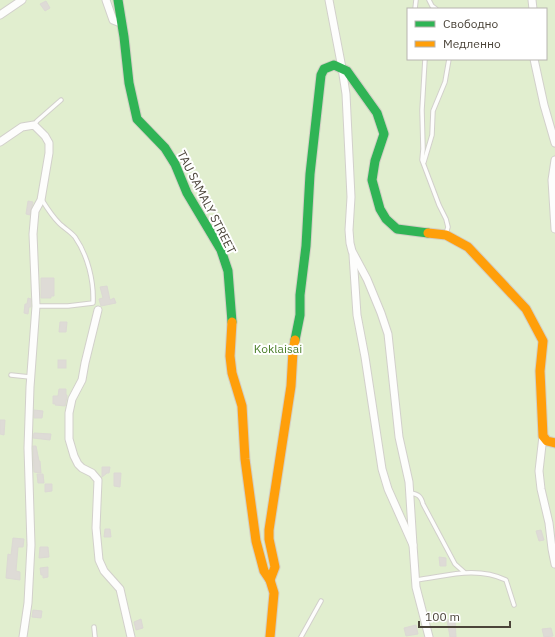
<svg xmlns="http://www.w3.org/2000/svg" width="555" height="637" font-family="'IBM Plex Sans',sans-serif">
  <rect width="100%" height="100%" fill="#f4f2ee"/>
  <path fill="#e1eecf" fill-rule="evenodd" d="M 0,0 L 555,0 L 555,637 L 0,637 ZM 408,9 L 546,9 L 546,59 L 408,59 Z"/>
  <g fill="#dedbd6" stroke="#dcd9d4">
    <path d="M 46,1 L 50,8 L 45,11 L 40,4 Z"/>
    <path d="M 28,201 L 33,202 L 30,215 L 26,214 Z"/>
    <path d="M 41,278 L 54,278 L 54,296 L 51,296 L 51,298 L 41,298 Z"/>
    <path d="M 107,286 L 110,300 L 114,298 L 116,303 L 101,306 L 99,299 L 103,298 L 100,287 Z"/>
    <path d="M 28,298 L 31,299 L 31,307 L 29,307 L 28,314 L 24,313 L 25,304 L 27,304 Z"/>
    <path d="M 60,322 L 67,322 L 66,332 L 59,332 Z"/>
    <rect x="58" y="360" width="8" height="8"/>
    <path d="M 59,389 L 66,389 L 66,395 L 67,395 L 67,397 L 65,406 L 55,405 L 55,403 L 53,404 L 53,396 L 58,396 Z"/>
    <path d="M 34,410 L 43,411 L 42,418 L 34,418 Z"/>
    <path d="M 0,420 L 5,420 L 4,435 L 0,434 Z"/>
    <path d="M 34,433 L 51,434 L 50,440 L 33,438 Z"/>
    <path d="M 33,446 L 36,446 L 39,461 L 40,461 L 41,473 L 34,472 Z"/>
    <path d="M 102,467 L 110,467 L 109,473 L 107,473 L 102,477 Z"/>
    <path d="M 114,473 L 121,473 L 120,487 L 114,486 Z"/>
    <path d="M 37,474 L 43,474 L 44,483 L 38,483 Z"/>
    <path d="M 45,484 L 52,484 L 52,491 L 45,492 Z"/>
    <path d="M 105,529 L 110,529 L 111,537 L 104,537 Z"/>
    <path d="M 541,530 L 544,540 L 539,541 L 536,531 Z"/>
    <path d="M 13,538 L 24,539 L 23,547 L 18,547 L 16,571 L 20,572 L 20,580 L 6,578 L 8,554 L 11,555 Z"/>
    <path d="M 40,547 L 48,547 L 49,557 L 39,558 Z"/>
    <path d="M 439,557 L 446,558 L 446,566 L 440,566 Z"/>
    <path d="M 48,567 L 48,577 L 43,578 L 43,575 L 41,575 L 40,568 Z"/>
    <path d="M 33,610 L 42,611 L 41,618 L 32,617 Z"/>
    <path d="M 141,619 L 143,628 L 136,630 L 134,622 Z"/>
    <path d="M 455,619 L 456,637 L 450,637 L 447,620 Z"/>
    <path d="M 416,625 L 418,634 L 406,636 L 404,628 Z"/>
    <path d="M 551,628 L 553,636 L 544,637 L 542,629 Z"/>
  </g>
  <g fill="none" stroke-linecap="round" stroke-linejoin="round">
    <g stroke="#d2d0cb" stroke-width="5.5">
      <g id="lane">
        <path d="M 429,0 L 432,6 L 436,9"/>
        <path d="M 415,9 L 416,0"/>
        <path d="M 425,59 L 422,110 L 423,149 L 422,160 L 439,205 L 446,219 L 448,227 L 446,234"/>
        <path d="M 34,125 L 37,121 L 61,100"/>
        <path d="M 424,162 L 432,135 L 433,111 L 445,82 L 449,59"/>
        <path d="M 36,306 L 68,306 L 93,303 C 94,281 88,256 75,237 C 71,232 64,228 59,223 C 52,216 47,208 42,200"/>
        <path d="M 11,375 L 30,377"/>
        <path d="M 410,493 C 418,494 421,496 423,504 L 455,564 L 464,572"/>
        <path d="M 416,580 C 447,576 476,566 506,580 L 514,605"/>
        <path d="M 94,627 L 95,637"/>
        <path d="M 301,637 L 321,601"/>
      </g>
    </g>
    <g stroke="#d2d0cb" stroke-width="9">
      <g id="street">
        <path d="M 106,0 L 113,20 L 118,22 L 121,20"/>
        <path d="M 329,0 L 342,68 L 346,94 L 351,197 L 349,230 L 350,243 L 352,251 L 367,279 L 381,313 L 388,334 L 399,437 L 409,482 L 413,545"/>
        <path d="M 532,0 L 533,9"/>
        <path d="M 0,15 L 22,0"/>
        <path d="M 534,59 L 544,105 L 555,143"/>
        <path d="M 0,142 L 22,127 L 34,125 L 45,136 L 49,143 L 49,153 L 41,200 L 35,211 L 33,234 L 36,306 L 30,387 L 28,448 L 31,545 L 28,603 L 23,637"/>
        <path d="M 555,160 L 552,180 L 555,229"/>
        <path d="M 353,255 L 357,315 L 365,357 L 382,469 L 388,489 L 413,545 L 416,587 L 429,637"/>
        <path d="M 98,310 L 85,363 L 82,380 L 72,399 L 69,413 L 69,439 L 74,456 L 78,464 L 82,468 L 92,473 L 98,480 L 96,528 L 99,560 L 104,571 L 120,589 L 131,637"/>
        <path d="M 543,436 L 539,471 L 541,489 L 549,523 L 552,549 L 555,564"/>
      </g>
    </g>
    <g stroke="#d3cfc5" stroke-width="11">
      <g id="fast">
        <path d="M 118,0 L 124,37 L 129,83 L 137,119 L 165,148 L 175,164 L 187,193 L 221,250 L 228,271 L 232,322"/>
        <path d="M 295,340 L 300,315 L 300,295 L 306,246 L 310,174 L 321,75 L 324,69 L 334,65 L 347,71 L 377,113 L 384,134 L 375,161 L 372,180 L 380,209 L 386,219 L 397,229 L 428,233"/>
      </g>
    </g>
    <g stroke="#d3cfc5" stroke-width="11">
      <g id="slow">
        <path d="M 428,233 L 446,235 L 468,247 L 526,309 L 543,341 L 540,371 L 543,436 L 547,441 L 555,443"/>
        <path d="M 232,322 L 230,356 L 232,373 L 242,406 L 245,459 L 256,541 L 264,571 L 270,580 L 274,593 L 270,637"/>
        <path d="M 270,580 L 275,567 L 269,539 L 269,530 L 291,386 L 293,351 L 295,340"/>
      </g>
    </g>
    <use href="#lane" stroke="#fdfdfc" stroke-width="3.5"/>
    <use href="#street" stroke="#fdfdfc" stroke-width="7"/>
    <use href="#fast" stroke="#30b455" stroke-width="9"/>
    <use href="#slow" stroke="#ff9f0a" stroke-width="9"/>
  </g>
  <g text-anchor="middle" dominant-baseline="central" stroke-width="4" stroke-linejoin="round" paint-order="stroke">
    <g font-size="12" fill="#4b4439" stroke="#fff">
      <text transform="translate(207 202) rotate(63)">TAU SAMALY STREET</text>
    </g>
    <g font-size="12" fill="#4a7f2a" stroke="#fff">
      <text x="278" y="348">Koklaisai</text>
    </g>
  </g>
  <rect x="407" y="8" width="140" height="52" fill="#ffffff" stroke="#b7b4b0"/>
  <rect x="415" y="21" width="20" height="6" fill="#30b455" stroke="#b7b4b0"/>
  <text x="443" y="28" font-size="12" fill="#4b4439">Свободно</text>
  <rect x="415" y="41" width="20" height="6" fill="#ff9f0a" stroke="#b7b4b0"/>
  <text x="443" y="48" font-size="12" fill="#4b4439">Медленно</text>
  <path d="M419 621v6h91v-6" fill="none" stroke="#4b4439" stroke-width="2"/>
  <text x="425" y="621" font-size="12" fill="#4b4439" stroke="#ffffff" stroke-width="3" paint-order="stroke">100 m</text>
</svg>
